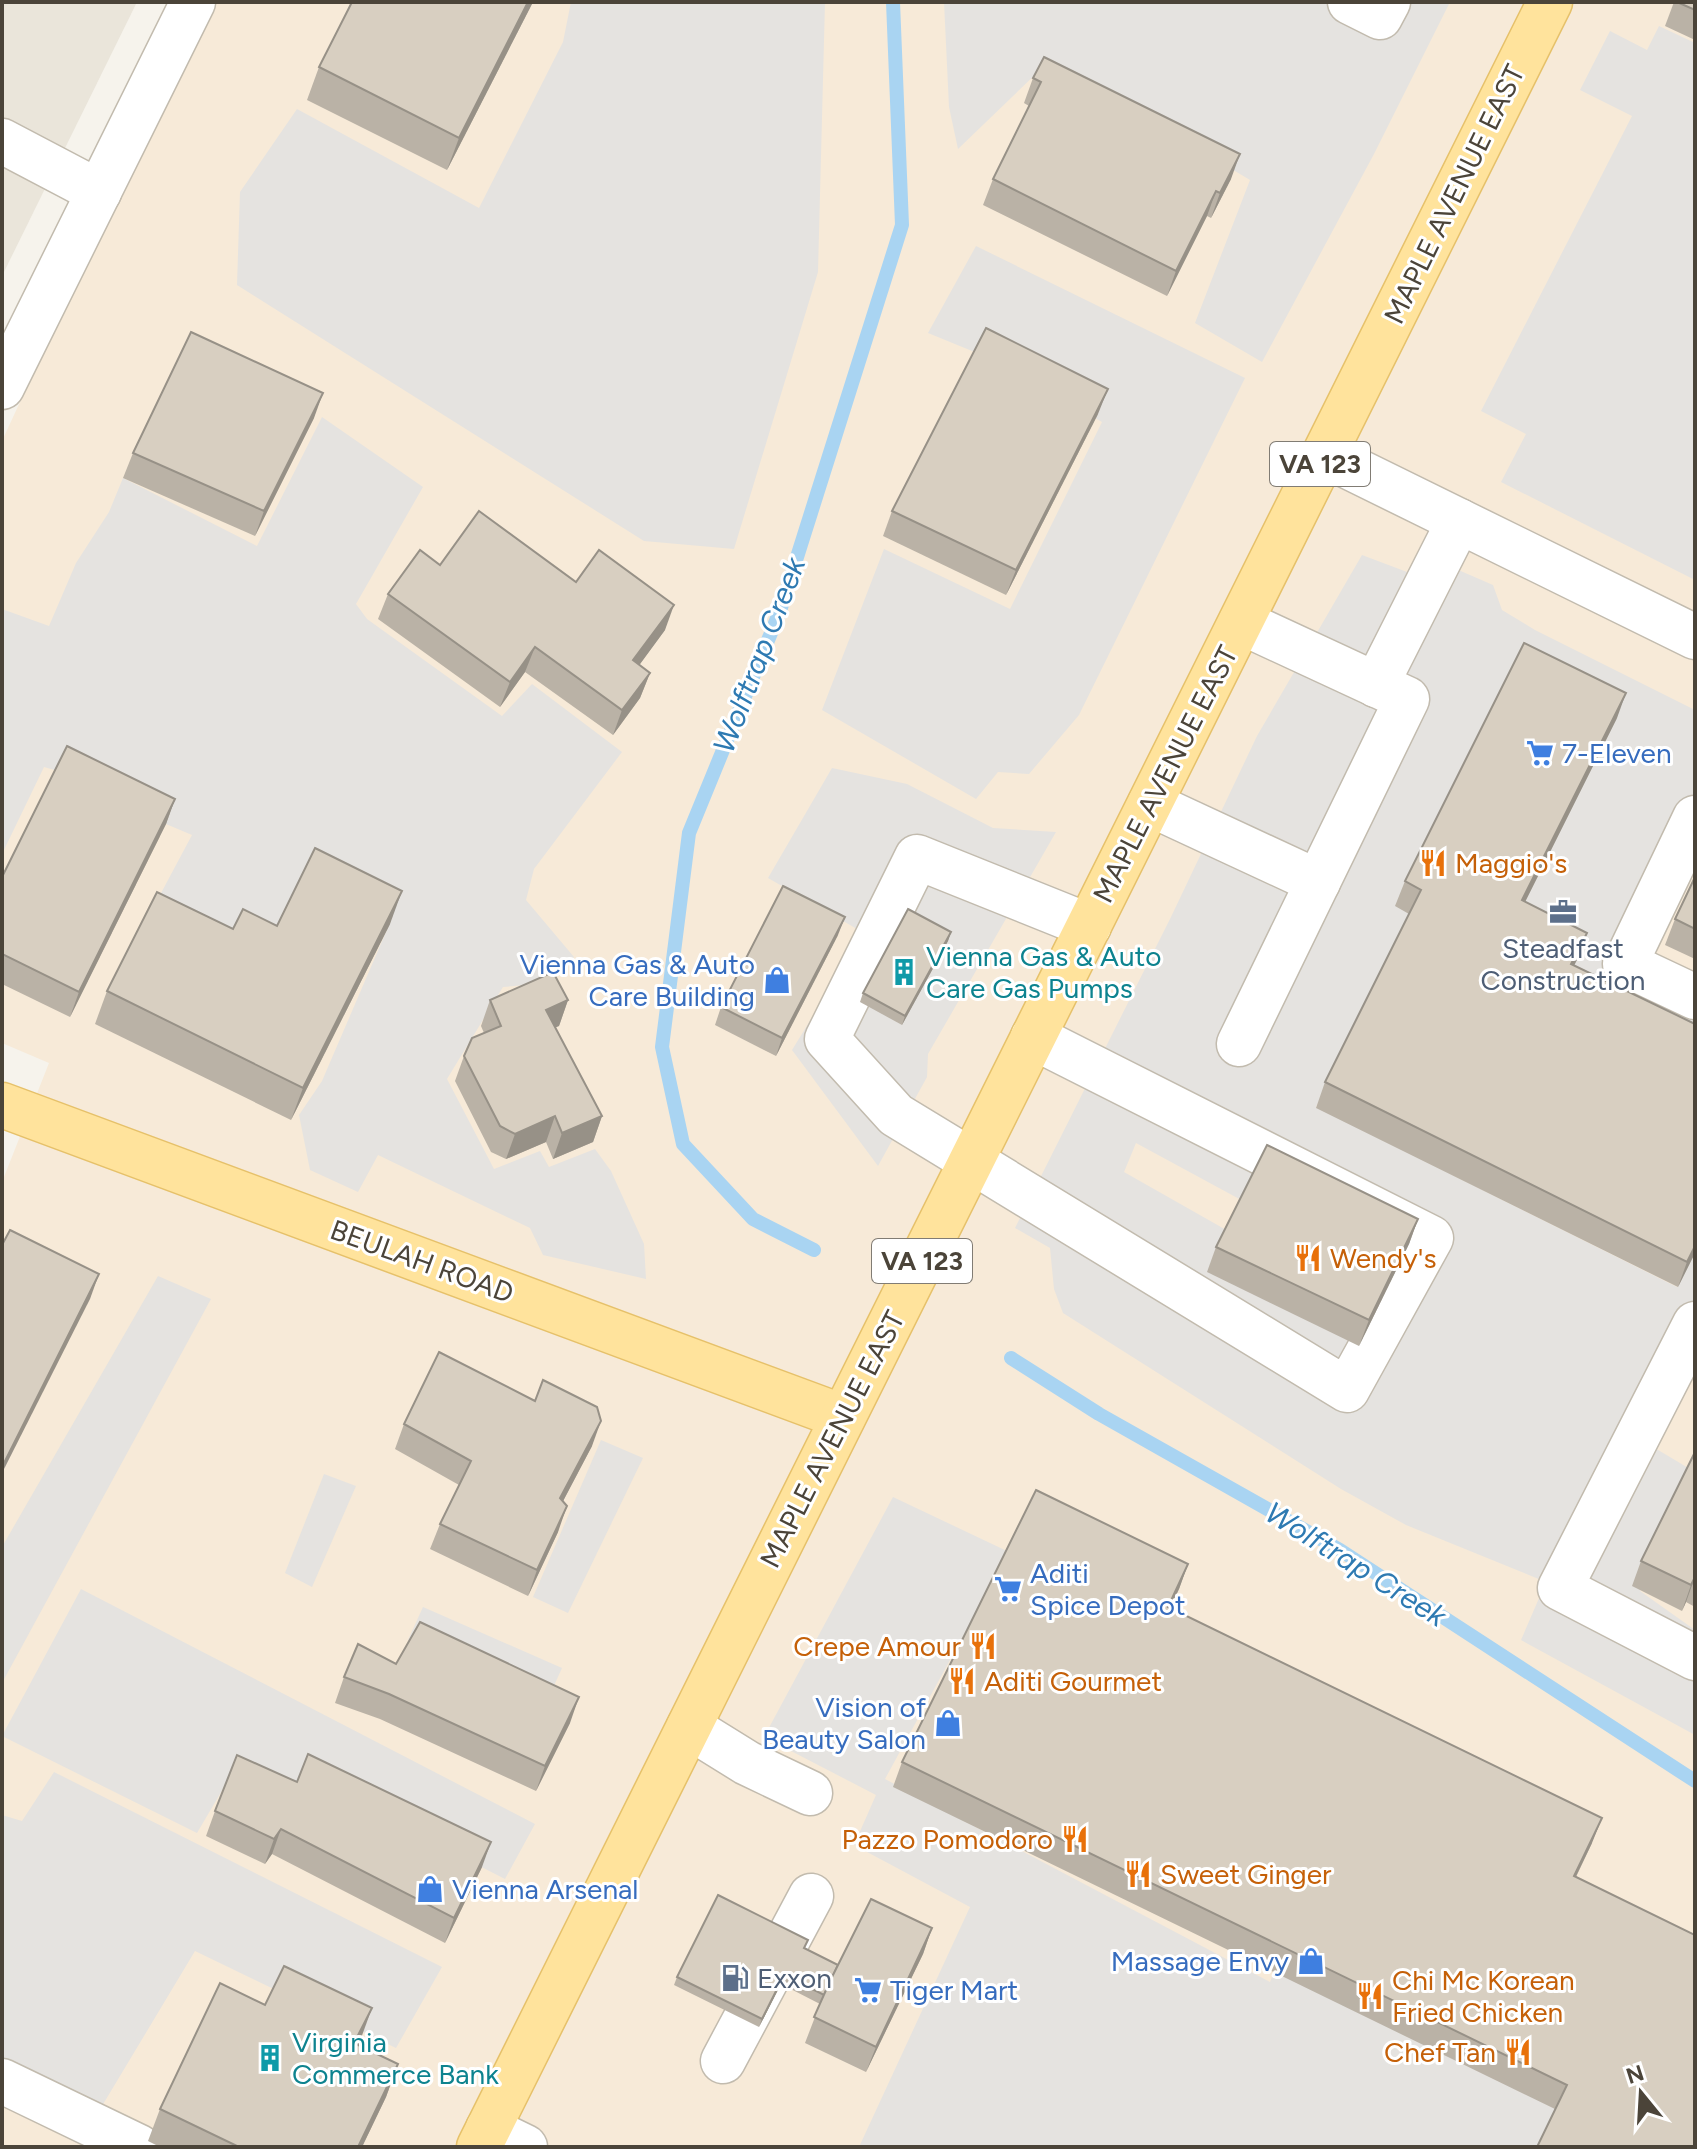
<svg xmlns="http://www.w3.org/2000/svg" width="1697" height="2149" font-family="Figtree,sans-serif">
  <rect width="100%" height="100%" fill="#f6f3ec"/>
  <path fill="#eae5da" d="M 2,2 L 137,2 L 2,276 Z"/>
  <path fill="#f7ead8" d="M 207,2 L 1695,2 L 1695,2147 L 2,2147 L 2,1182 L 49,1063 L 2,1043 L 2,441 L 190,34 Z"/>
  <g fill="#e5e3e0" fill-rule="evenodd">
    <path d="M 571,2 L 825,2 L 818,272 L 734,549 L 644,541 L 237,285 L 240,192 L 297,109 L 479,208 L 563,42 Z"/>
    <path d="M 944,2 L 1450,2 L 1374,154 L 1262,362 L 1195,323 L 1250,180 L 1133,110 L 1040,70 L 958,149 L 949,107 Z"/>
    <path d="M 1659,26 L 1695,43 L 1695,580 L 1501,482 L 1526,434 L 1481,411 L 1632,116 L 1580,90 L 1610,31 L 1647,50 Z"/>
    <path d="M 976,246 L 1245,378 L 1079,715 L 1029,774 L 998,772 L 976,799 L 822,710 L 884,549 L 1010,609 L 1102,422 L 977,353 L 928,333 Z"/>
    <path d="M 322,417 L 423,487 L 356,604 L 367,619 L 502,716 L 532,684 L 622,752 L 534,869 L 526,900 L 574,957 L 548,983 L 503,987 L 447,1079 L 494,1169 L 540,1151 L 549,1167 L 595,1149 L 611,1171 L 644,1244 L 646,1279 L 543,1255 L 530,1228 L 378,1155 L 358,1192 L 310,1170 L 299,1115 L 322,1081 L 392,918 L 300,879 L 261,959 L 152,910 L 192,835 L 166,824 L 58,771 L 44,767 L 2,854 L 2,609 L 49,626 L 76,563 L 109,512 L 123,478 L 257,546 Z"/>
    <path d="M 1362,555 L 1415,575 L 1426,556 L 1493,585 L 1502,610 L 1535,630 L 1695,710 L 1695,844 L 1652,933 L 1656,964 L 1695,981 L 1695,1053 L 1396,907 L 1412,915 L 1316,1107 L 1677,1287 L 1695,1253 L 1695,1312 L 1633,1435 L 1695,1472 L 1695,1482 L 1640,1591 L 1695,1630 L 1695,1735 L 1521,1640 L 1546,1582 L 1406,1525 L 1341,1489 L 1063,1313 L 1054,1289 L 1050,1248 L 1015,1228 L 1171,917 L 1257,736 ZM 1136,1143 L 1243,1201 L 1228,1231 L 1124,1172 Z"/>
    <path d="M 832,768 L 907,784 L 993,828 L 1056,832 L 928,1054 L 927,1077 L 878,1166 L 792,1050 L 864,933 L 768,878 Z"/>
    <path d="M 158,1276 L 211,1299 L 2,1683 L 2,1547 Z"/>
    <path d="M 601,1440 L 643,1458 L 568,1613 L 533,1597 Z"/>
    <path d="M 324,1474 L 356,1486 L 312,1587 L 285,1573 Z"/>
    <path d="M 893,1497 L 1009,1552 L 885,1779 L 1270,1982 L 1280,1956 L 1563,2102 L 1539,2147 L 859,2147 L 970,1907 L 854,1845 L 876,1795 L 764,1737 Z"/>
    <path d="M 81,1589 L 535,1824 L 505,1879 L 301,1775 L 288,1803 L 230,1777 L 197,1833 L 2,1736 Z"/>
    <path d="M 423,1607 L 562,1668 L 547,1701 L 408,1640 Z"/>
    <path d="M 54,1772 L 442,1967 L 396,2048 L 195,1951 L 96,2116 L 2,2069 L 2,1815 L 22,1821 Z"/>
  </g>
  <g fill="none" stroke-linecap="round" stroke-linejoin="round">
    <g stroke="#a9d4f2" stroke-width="14">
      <path d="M 814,1250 L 753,1219 L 683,1144 L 662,1047 L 689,833 L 780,611 L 902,225 L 893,2"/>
      <path d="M 1011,1358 L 1099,1414 L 1340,1550 L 1695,1781"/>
    </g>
    <g stroke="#c2bbae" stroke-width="47">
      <g id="minor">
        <path d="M 1350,2 L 1380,17 L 1388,2"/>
        <path d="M 2,141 L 99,192"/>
        <path d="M 2,387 L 193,2"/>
        <path d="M 1325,455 L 1695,637"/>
        <path d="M 1376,685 L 1459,521"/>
        <path d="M 1150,804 L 1318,882"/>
        <path d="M 1695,818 L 1625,964 L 1695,997"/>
        <path d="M 1033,1037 L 1431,1238 L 1347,1390 L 896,1115 L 827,1039 L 917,857 L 1089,926"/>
        <path d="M 1239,1044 L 1407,699 L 1241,622"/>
        <path d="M 1695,1324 L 1560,1588 L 1695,1658"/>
        <path d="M 689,1727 L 747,1763 L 810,1793"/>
        <path d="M 723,2061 L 811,1896"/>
        <path d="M 2,2081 L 139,2147"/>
        <path d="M 488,2129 L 525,2147"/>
      </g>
    </g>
    <g stroke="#e6c16a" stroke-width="47">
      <g id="major">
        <path d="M 2,1105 L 843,1417"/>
        <path d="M 479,2147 L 1550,2"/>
      </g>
    </g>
    <use href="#minor" stroke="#fff" stroke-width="44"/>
    <use href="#major" stroke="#ffe39c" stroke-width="44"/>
  </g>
  <g fill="#bab2a6">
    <path d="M 352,2 L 533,2 L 447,170 L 307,100 L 319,67 Z"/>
    <path d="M 1674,2 L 1695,2 L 1695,40 L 1665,26 Z"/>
    <path d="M 1033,78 L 1231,179 L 1211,218 L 1207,216 L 1167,296 L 983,205 L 993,179 L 1029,106 L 1024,103 Z"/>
    <path d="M 1098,414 L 1006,595 L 883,536 L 892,511 Z"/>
    <path d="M 314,418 L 255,536 L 123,478 L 133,453 Z"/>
    <path d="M 440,565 L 576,582 L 665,630 L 639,665 L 650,673 L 640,698 L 613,735 L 525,672 L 500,707 L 378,619 L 388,594 Z"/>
    <path d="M 1617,718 L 1525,902 L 1587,933 L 1574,965 L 1695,1024 L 1695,1253 L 1678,1287 L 1316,1108 L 1325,1082 L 1409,914 L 1395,906 L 1405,881 Z"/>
    <path d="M 175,799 L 166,824 L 70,1017 L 2,984 L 2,877 Z"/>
    <path d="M 1695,877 L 1695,959 L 1665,945 L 1675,919 Z"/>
    <path d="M 390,924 L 291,1120 L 95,1024 L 107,991 L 233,929 L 277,926 Z"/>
    <path d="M 951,932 L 948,941 L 902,1025 L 860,1002 L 863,993 Z"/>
    <path d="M 838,935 L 776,1056 L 715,1025 L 721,1007 Z"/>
    <path d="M 490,1000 L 568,1000 L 559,1026 L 555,1027 L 602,1116 L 593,1142 L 553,1159 L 546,1142 L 506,1159 L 491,1152 L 455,1081 L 464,1056 L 484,1033 L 481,1026 Z"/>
    <path d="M 1418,1219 L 1409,1244 L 1359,1346 L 1207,1272 L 1216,1247 Z"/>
    <path d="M 404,1424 L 592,1446 L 563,1501 L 558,1532 L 528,1596 L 430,1549 L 440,1524 L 459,1485 L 395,1449 Z"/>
    <path d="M 1695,1452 L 1695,1607 L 1686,1602 L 1682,1611 L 1632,1586 L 1641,1561 Z"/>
    <path d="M 1188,1564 L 1179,1589 L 1170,1608 L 1592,1843 L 1576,1877 L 1695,1935 L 1555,2109 L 893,1787 L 902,1762 Z"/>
    <path d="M 396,1664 L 570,1723 L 536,1791 L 380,1719 L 335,1703 L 344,1677 Z"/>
    <path d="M 215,1811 L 482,1867 L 445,1943 L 272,1854 L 265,1864 L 206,1836 Z"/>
    <path d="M 932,1928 L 923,1954 L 866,2072 L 805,2043 L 820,2004 L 781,1984 L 759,2027 L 674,1985 L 677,1977 L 805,1948 L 838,1965 Z"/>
    <path d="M 265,2005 L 360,2041 L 358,2045 L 398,2064 L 386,2097 L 362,2147 L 160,2147 L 148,2141 L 160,2109 Z"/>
  </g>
  <g fill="#979187">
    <path d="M 528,2 L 533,2 L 447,170 L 459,138 Z"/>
    <path d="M 1240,154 L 1231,179 L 1211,218 L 1220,193 Z"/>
    <path d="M 1216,191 L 1207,216 L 1167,296 L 1176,271 Z"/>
    <path d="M 1108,389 L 1098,414 L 1006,595 L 1016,570 Z"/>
    <path d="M 323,393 L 314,418 L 255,536 L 264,511 Z"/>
    <path d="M 674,605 L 665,630 L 624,686 L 633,660 Z"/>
    <path d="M 535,647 L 525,672 L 500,707 L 510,682 Z"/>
    <path d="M 650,673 L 640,698 L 613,735 L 622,710 Z"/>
    <path d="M 1626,693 L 1617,718 L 1513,926 L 1522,900 Z"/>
    <path d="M 175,799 L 166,824 L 70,1017 L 79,992 Z"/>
    <path d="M 402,891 L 390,924 L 291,1120 L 303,1088 Z"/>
    <path d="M 845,917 L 838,935 L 776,1056 L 782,1038 Z"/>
    <path d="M 951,932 L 948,941 L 902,1025 L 905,1016 Z"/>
    <path d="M 1587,933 L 1578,958 L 1562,989 L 1571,964 Z"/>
    <path d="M 568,1000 L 559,1026 L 537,1035 L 546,1010 Z"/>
    <path d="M 555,1116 L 546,1142 L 506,1159 L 515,1134 Z"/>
    <path d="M 602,1116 L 593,1142 L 553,1159 L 562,1133 Z"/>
    <path d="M 1418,1219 L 1409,1244 L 1359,1346 L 1369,1320 Z"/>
    <path d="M 1695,1246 L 1695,1253 L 1678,1287 L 1687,1262 Z"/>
    <path d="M 99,1274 L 90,1299 L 2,1473 L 2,1467 Z"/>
    <path d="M 601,1421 L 592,1446 L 551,1524 L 560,1498 Z"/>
    <path d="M 567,1506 L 558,1532 L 528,1596 L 537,1570 Z"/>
    <path d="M 1188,1564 L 1179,1589 L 1158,1632 L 1168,1607 Z"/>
    <path d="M 1695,1577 L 1686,1602 L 1682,1611 L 1691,1585 Z"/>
    <path d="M 579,1697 L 570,1723 L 536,1791 L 545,1766 Z"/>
    <path d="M 1602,1818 L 1592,1843 L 1564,1901 L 1574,1876 Z"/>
    <path d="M 281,1829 L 272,1854 L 265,1864 L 274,1839 Z"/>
    <path d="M 491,1842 L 482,1867 L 445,1943 L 454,1918 Z"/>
    <path d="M 932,1928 L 923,1954 L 866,2072 L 876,2047 Z"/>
    <path d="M 784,1975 L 781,1984 L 759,2027 L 762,2019 Z"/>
    <path d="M 372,2008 L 360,2041 L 342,2075 L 354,2043 Z"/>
    <path d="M 398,2064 L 386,2097 L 362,2147 L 358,2147 Z"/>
  </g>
  <g fill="#d8cfc1" stroke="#979187" stroke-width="2">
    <path d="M 352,2 L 528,2 L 459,138 L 319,67 Z"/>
    <path d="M 1677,2 L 1695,2 L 1695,10 Z"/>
    <path d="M 1044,57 L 1240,154 L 1220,193 L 1216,191 L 1176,271 L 993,179 L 1041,82 L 1033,78 Z"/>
    <path d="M 986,328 L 1108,389 L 1016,570 L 892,511 Z"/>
    <path d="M 191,332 L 323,393 L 264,511 L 133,453 Z"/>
    <path d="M 479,511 L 576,582 L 599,550 L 674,605 L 633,660 L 650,673 L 622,710 L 535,647 L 510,682 L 388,594 L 420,550 L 440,565 Z"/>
    <path d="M 1524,643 L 1626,693 L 1522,900 L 1587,933 L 1571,964 L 1695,1024 L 1695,1246 L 1687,1262 L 1325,1082 L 1421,890 L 1405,881 Z"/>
    <path d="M 67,746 L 175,799 L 79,992 L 2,954 L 2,877 Z"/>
    <path d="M 315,848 L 402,891 L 303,1088 L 107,991 L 157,892 L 233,929 L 243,909 L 277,926 Z"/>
    <path d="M 1695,877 L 1695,929 L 1675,919 Z"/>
    <path d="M 783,886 L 845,917 L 782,1038 L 721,1007 Z"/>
    <path d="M 908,909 L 951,932 L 905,1016 L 863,993 Z"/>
    <path d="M 553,972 L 568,1000 L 546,1010 L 602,1116 L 562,1133 L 555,1116 L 515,1134 L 500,1126 L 464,1056 L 472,1038 L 501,1026 L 490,1000 Z"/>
    <path d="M 1267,1145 L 1418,1219 L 1369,1320 L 1216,1247 Z"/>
    <path d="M 10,1230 L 99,1274 L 2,1467 L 2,1245 Z"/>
    <path d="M 439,1352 L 535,1401 L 543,1380 L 597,1407 L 601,1421 L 560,1498 L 567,1506 L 537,1570 L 440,1524 L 471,1461 L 404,1424 Z"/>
    <path d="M 1695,1452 L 1695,1577 L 1691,1585 L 1641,1561 Z"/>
    <path d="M 1036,1490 L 1188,1564 L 1168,1607 L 1602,1818 L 1574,1876 L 1695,1935 L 1695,2147 L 1537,2147 L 1567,2085 L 902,1762 Z"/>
    <path d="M 420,1622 L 579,1697 L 545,1766 L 389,1694 L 344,1677 L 358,1644 L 396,1664 Z"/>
    <path d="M 308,1754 L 491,1842 L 454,1918 L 281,1829 L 274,1839 L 215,1811 L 237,1755 L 297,1782 Z"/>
    <path d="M 718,1895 L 808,1940 L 804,1948 L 838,1965 L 824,1995 L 784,1975 L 762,2019 L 677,1977 Z"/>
    <path d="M 871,1899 L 932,1928 L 876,2047 L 814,2017 L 831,1979 Z"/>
    <path d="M 284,1966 L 372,2008 L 354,2043 L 398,2064 L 358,2147 L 239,2147 L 160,2109 L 220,1983 L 265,2005 Z"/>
  </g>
  <defs>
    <g id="supermarket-bare" transform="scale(2.16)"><path d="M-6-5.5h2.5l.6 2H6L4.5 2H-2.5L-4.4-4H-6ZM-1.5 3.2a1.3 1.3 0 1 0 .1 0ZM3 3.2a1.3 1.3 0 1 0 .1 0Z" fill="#3f7fe0" stroke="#fff" stroke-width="2.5" paint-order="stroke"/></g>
    <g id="restaurant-bare" transform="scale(2.16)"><path d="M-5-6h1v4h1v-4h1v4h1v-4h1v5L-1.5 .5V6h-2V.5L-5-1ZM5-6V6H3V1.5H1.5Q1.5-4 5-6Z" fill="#e8710a" stroke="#fff" stroke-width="2.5" paint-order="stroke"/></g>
    <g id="office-bare" transform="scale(2.16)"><path d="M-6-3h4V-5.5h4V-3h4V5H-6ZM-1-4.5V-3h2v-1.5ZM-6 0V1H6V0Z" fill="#5c6f8a" stroke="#fff" stroke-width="2.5" paint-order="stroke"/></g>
    <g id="building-bare" transform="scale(2.16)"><path d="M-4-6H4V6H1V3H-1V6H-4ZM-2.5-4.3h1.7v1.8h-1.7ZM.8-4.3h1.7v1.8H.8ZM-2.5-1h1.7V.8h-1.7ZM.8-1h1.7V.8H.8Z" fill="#0f9aa8" stroke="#fff" stroke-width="2.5" paint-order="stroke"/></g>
    <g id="shop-bare" transform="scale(2.16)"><path d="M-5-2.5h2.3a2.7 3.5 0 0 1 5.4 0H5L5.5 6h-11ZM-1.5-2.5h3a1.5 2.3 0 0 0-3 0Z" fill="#3f7fe0" stroke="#fff" stroke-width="2.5" paint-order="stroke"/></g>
    <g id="fuel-bare" transform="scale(2.16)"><path d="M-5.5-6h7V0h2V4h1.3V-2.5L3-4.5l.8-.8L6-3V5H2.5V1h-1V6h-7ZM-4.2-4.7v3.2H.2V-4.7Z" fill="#5c6f8a" stroke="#fff" stroke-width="2.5" paint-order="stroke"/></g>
  </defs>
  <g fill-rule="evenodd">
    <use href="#supermarket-bare" x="1540" y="753"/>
    <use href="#restaurant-bare" x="1433" y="863"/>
    <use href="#office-bare" x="1563" y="912"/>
    <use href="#building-bare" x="904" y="972"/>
    <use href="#shop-bare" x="777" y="980"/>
    <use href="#restaurant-bare" x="1308" y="1258"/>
    <use href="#supermarket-bare" x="1008" y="1589"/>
    <use href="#restaurant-bare" x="983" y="1646"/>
    <use href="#restaurant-bare" x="962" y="1681"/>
    <use href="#shop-bare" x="948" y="1723"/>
    <use href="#restaurant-bare" x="1075" y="1839"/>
    <use href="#restaurant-bare" x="1138" y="1874"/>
    <use href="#shop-bare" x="430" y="1889"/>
    <use href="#shop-bare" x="1311" y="1961"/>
    <use href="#fuel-bare" x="735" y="1978"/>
    <use href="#supermarket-bare" x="868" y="1990"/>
    <use href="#restaurant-bare" x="1370" y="1996"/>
    <use href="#restaurant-bare" x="1518" y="2052"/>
    <use href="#building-bare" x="270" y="2058"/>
  </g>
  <g text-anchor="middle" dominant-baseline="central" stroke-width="6" stroke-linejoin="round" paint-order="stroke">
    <g fill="#fff" stroke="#817c74" stroke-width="2">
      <rect x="1270" y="442" width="100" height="44" rx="6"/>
      <rect x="872" y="1239" width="100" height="44" rx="6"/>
    </g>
    <g font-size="26" font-weight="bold" fill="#4b4439">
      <text x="1320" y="464">VA 123</text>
      <text x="922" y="1261">VA 123</text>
    </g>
    <g font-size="28" fill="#4b4439" stroke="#fff">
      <text transform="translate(1454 194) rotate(-64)">MAPLE AVENUE EAST</text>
      <text transform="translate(1165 774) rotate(-63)">MAPLE AVENUE EAST</text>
      <text transform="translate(422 1261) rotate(20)">BEULAH ROAD</text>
      <text transform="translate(832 1439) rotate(-63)">MAPLE AVENUE EAST</text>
    </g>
    <g font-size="28" fill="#366cbe" stroke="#fff" text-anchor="start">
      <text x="1562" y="753">7-Eleven</text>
      <text x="755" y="964" text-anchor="end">Vienna Gas &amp; Auto<tspan x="755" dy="32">Care Building</tspan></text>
      <text x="1030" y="1573">Aditi<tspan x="1030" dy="32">Spice Depot</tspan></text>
      <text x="926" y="1707" text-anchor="end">Vision of<tspan x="926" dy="32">Beauty Salon</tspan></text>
      <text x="452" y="1889">Vienna Arsenal</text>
      <text x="1289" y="1961" text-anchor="end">Massage Envy</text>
      <text x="890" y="1990">Tiger Mart</text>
    </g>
    <g font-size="28" fill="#c56008" stroke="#fff" text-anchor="start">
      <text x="1455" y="863">Maggio's</text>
      <text x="1330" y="1258">Wendy's</text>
      <text x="961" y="1646" text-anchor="end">Crepe Amour</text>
      <text x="984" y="1681">Aditi Gourmet</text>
      <text x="1053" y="1839" text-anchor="end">Pazzo Pomodoro</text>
      <text x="1160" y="1874">Sweet Ginger</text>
      <text x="1392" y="1980">Chi Mc Korean<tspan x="1392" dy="32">Fried Chicken</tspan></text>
      <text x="1496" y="2052" text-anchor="end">Chef Tan</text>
    </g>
    <g font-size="28" fill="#4e5e75" stroke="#fff">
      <text x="1563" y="948">Steadfast<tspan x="1563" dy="32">Construction</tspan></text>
      <text x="757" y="1978" text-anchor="start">Exxon</text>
    </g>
    <g font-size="28" fill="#0d838f" stroke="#fff" text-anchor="start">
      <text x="926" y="956">Vienna Gas &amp; Auto<tspan x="926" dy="32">Care Gas Pumps</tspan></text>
      <text x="292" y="2042">Virginia<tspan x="292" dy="32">Commerce Bank</tspan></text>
    </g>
    <g font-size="30" font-style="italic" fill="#2e7ab2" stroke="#fff">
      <text transform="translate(759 655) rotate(-69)">Wolftrap Creek</text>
      <text transform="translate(1356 1564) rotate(32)">Wolftrap Creek</text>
    </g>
  </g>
  <rect width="1697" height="2149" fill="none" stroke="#4b4439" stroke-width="8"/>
  <g transform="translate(1641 2093) rotate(342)" stroke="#ffffff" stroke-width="6" paint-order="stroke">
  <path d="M0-6L14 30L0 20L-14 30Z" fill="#4b4439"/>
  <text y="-12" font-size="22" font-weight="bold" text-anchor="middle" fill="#4b4439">N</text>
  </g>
</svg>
